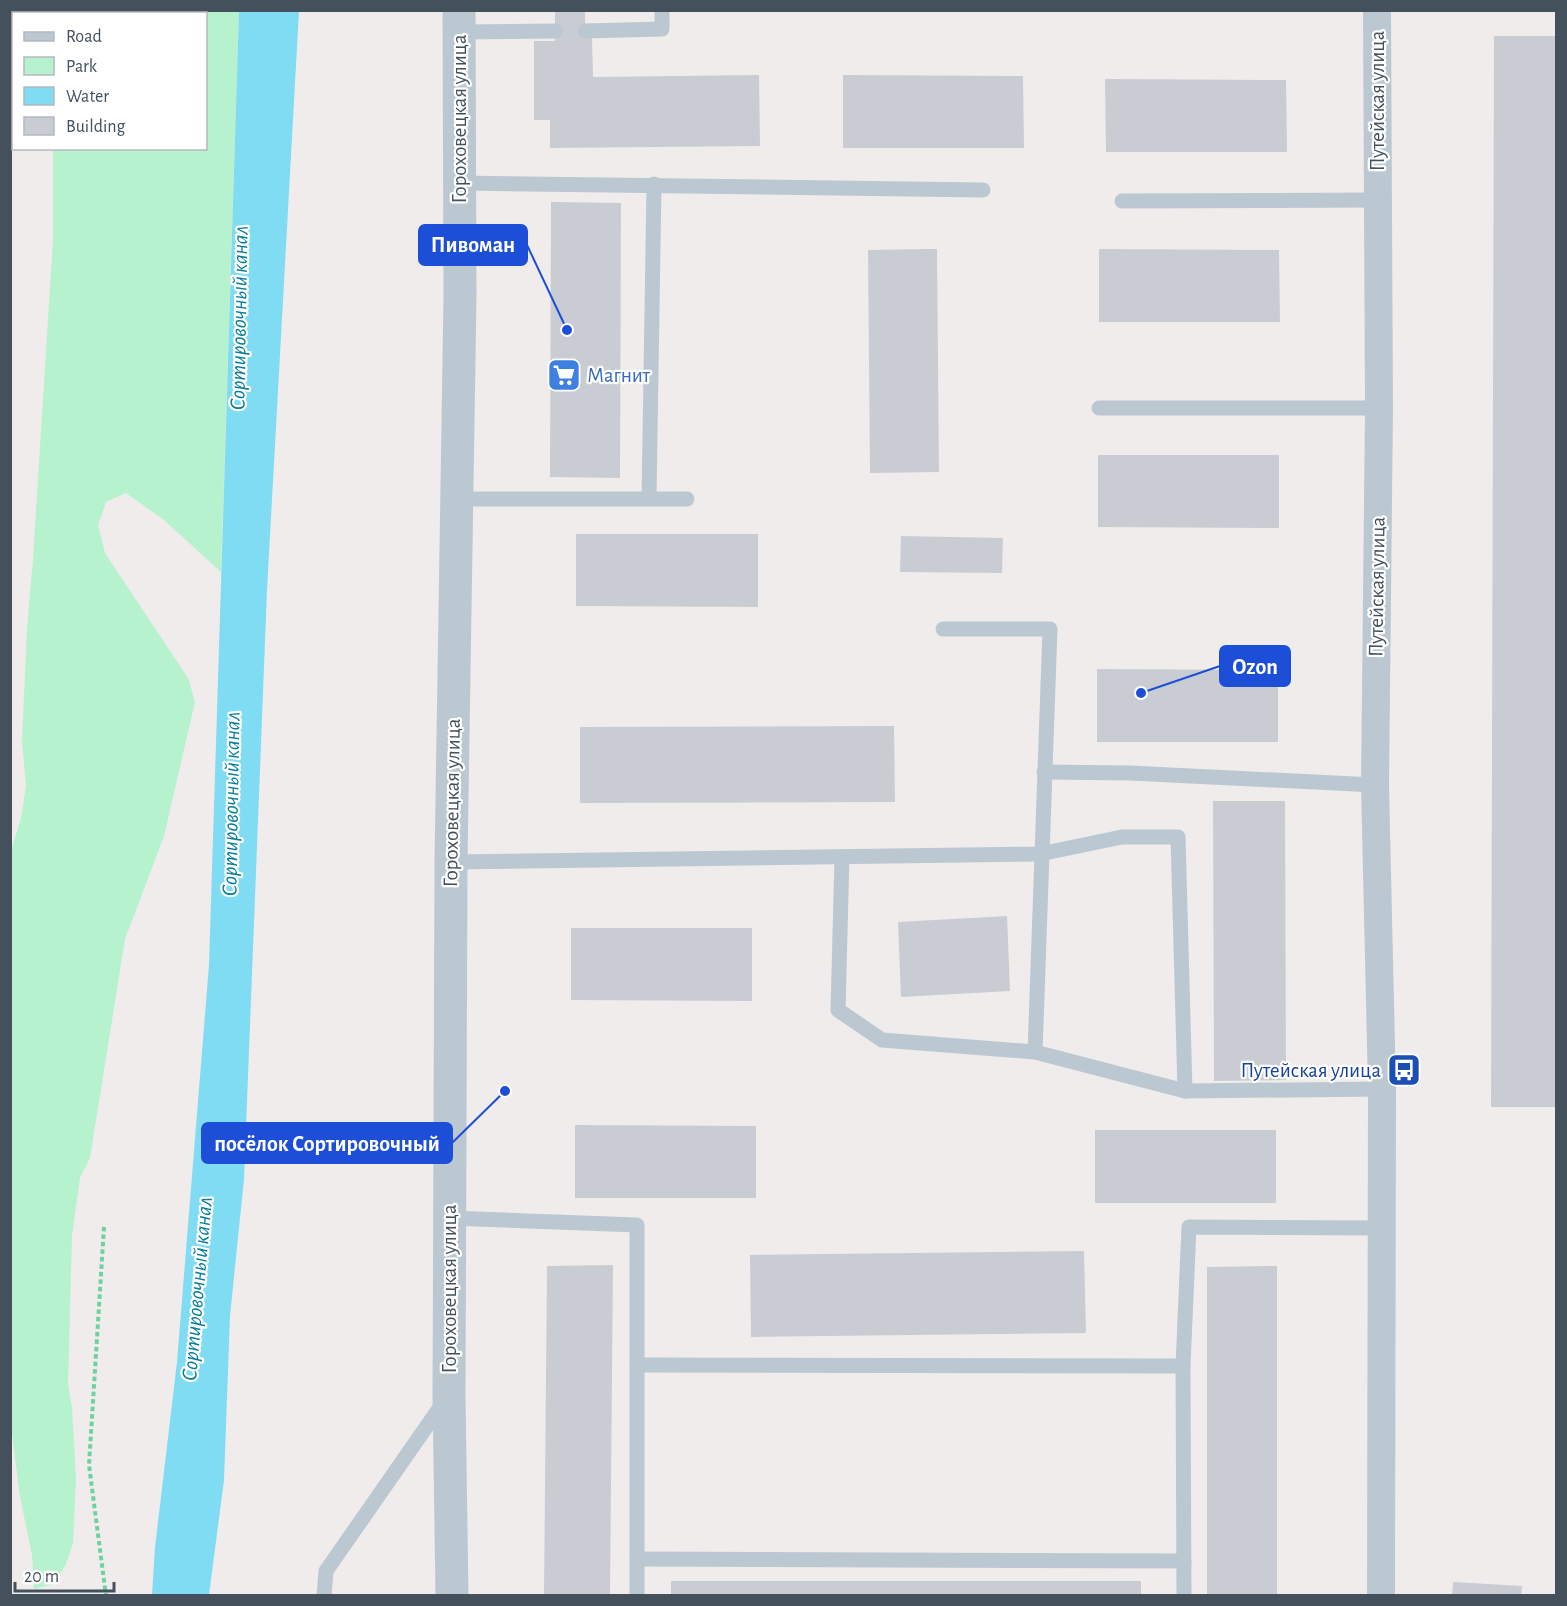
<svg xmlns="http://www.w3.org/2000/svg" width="1567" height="1606" font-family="'Alegreya Sans',sans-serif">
  <rect width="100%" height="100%" fill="#f0ecec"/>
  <path fill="#b6f2cd" d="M 46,11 L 239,11 L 221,572 L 164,520 L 126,493 L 106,502 L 98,525 L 105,553 L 188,678 L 195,702 L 164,836 L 125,939 L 90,1158 L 80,1178 L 72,1236 L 68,1385 L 72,1407 L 76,1479 L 73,1543 L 66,1564 L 54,1584 L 34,1589 L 32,1555 L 20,1497 L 10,1418 L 10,854 L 21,818 L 26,786 L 22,741 L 27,628 L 33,558 L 53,240 L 53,149 L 206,148 L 206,14 L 47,14 Z"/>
  <path fill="#80dcf3" d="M 239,11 L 299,11 L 267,590 L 244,1179 L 230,1316 L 224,1480 L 209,1595 L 152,1595 L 155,1547 L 177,1362 L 209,965 Z"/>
  <g fill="#c9ccd2">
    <path d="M 555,10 L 585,10 L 585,38 L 592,38 L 593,77 L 759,75 L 760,146 L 550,148 L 550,120 L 534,120 L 534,41 L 555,41 Z"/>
    <path d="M 1494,36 L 1556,36 L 1556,1107 L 1491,1107 Z"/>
    <path d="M 843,75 L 1023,76 L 1024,148 L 843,148 Z"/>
    <path d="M 1105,79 L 1286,80 L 1287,152 L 1106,152 Z"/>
    <path d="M 551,202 L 621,203 L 620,478 L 550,477 Z"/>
    <path d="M 926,249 L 937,249 L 939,472 L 870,473 L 868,250 Z"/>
    <path d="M 1099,249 L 1279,250 L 1280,322 L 1099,322 Z"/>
    <path d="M 1098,455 L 1279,455 L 1279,528 L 1098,527 Z"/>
    <path d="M 576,534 L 758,534 L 758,607 L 576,606 Z"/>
    <path d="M 901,536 L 1003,538 L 1002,573 L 900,572 Z"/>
    <path d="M 1097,669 L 1278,670 L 1278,742 L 1097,742 Z"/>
    <path d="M 894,726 L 895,802 L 580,803 L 580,727 Z"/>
    <path d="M 1213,801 L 1285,801 L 1286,1080 L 1214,1081 Z"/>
    <path d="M 1007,916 L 1010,991 L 901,997 L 898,922 Z"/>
    <path d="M 571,928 L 752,928 L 752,1001 L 571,1000 Z"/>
    <path d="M 575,1125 L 756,1126 L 756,1198 L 575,1198 Z"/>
    <rect x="1095" y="1130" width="181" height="73"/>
    <path d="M 1084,1251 L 1086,1333 L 751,1337 L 750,1255 Z"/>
    <path d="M 613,1265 L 610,1596 L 544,1596 L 547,1266 Z"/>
    <path d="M 1277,1266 L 1277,1596 L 1207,1596 L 1207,1267 Z"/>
    <rect x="671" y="1581" width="470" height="15"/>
    <path d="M 1453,1582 L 1522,1586 L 1521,1596 L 1452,1596 Z"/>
  </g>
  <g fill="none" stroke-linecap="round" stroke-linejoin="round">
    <path stroke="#6cd39f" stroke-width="4" stroke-dasharray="4.5 3" stroke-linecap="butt" d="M 104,1227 L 89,1465 L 106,1596"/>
    <g stroke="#bcc8d1" stroke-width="15">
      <path d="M 585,31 L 662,29 L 662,10"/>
      <path d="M 459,32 L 555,31"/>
      <path d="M 460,183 L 983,190"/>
      <path d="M 1122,201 L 1378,200"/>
      <path d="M 1099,408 L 1379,408"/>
      <path d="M 649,498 L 654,184"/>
      <path d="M 457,499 L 687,499"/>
      <path d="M 943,629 L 1050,629 L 1035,1052"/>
      <path d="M 1044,772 L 1130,773 L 1375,785"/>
      <path d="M 842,857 L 838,1010 L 882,1040 L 1035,1052 L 1185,1091"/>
      <path d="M 451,862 L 1040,854 L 1122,837 L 1178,837 L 1185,1091 L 1382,1089"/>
      <path d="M 450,1218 L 637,1225 L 637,1596"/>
      <path d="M 637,1365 L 1183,1366"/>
      <path d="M 637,1559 L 1184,1561"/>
      <path d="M 324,1596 L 326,1571 L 443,1403"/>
      <path d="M 1184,1596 L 1183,1366 L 1189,1227 L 1383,1228"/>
    </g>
    <path stroke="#bcc8d1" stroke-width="28" d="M 1377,10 L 1379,408 L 1375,785 L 1382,1089 L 1381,1596"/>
    <path stroke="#bcc8d1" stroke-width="33" d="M 452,1596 L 449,1395 L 451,862 L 460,296 L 459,10"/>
  </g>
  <defs>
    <g id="supermarket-square" transform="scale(1.725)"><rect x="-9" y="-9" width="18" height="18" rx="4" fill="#3f7fe0" stroke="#fff"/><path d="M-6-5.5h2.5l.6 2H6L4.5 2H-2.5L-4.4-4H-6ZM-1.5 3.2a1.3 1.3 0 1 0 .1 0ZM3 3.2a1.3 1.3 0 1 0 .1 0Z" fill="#fff"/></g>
    <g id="bus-square" transform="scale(1.725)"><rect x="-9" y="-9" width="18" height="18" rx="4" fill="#1a4fb4" stroke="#fff"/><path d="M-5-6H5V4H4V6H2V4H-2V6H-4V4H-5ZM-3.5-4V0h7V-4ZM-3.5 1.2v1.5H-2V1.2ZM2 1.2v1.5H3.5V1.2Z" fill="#fff"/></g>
  </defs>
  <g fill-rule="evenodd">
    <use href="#supermarket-square" x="564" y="375"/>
    <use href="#bus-square" x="1404" y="1070"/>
  </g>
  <g text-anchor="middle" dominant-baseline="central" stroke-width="4.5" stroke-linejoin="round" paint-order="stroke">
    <g font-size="21" fill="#44505c" stroke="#fff">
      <text transform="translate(1377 101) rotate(-90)">Путейская улица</text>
      <text transform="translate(459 119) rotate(-90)">Гороховецкая улица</text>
      <text transform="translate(1377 587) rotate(-89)">Путейская улица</text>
      <text transform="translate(452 803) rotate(-89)">Гороховецкая улица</text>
      <text transform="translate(449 1289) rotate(-90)">Гороховецкая улица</text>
    </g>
    <g font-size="21" fill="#366cbe" stroke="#fff" text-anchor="start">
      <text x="587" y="375">Магнит</text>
    </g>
    <g font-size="21" fill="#164399" stroke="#fff" text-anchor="end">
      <text x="1381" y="1070">Путейская улица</text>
    </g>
    <g font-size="22" font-style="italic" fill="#037b9a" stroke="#fff">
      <text transform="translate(239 318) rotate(-89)">Сортировочный канал</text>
      <text transform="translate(231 804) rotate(-89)">Сортировочный канал</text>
      <text transform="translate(197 1289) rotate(-85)">Сортировочный канал</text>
    </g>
  </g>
  <path fill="none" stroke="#1d4ed8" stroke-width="2" d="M567 330L527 245M1141 693L1220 666M505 1091L452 1143"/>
  <g fill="#1d4ed8" stroke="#fff" stroke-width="2">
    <circle cx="567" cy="330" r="6"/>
    <circle cx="1141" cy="693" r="6"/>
    <circle cx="505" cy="1091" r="6"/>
  </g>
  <g fill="#1d4ed8" stroke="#1d4ed8" stroke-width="2">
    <rect x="419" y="225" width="108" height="40" rx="6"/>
    <rect x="1220" y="646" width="70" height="40" rx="6"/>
    <rect x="202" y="1123" width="250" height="40" rx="6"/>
  </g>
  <g font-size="22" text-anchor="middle" font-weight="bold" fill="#fff">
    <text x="473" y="252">Пивоман</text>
    <text x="1255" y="674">Ozon</text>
    <text x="327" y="1151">посёлок Сортировочный</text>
  </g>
  <rect width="1567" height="1606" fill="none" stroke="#44505c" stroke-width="24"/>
  <rect x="12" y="12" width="195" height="138" fill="#ffffff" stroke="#b4b9be" stroke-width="1.5"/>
  <rect x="24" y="32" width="30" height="9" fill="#bcc8d1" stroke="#b4b9be" stroke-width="1.5"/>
  <text x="66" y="42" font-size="18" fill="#44505c">Road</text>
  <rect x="24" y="57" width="30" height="18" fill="#b6f2cd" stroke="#b4b9be" stroke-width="1.5"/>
  <text x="66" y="72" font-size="18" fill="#44505c">Park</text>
  <rect x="24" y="87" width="30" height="18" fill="#80dcf3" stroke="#b4b9be" stroke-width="1.5"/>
  <text x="66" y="102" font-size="18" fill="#44505c">Water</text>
  <rect x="24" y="117" width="30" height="18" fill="#c9ccd2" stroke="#b4b9be" stroke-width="1.5"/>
  <text x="66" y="132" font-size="18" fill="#44505c">Building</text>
  <path d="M15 1582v9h99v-9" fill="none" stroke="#44505c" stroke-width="3"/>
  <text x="24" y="1582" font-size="18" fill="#44505c" stroke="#ffffff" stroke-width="4.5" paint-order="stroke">20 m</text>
</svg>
